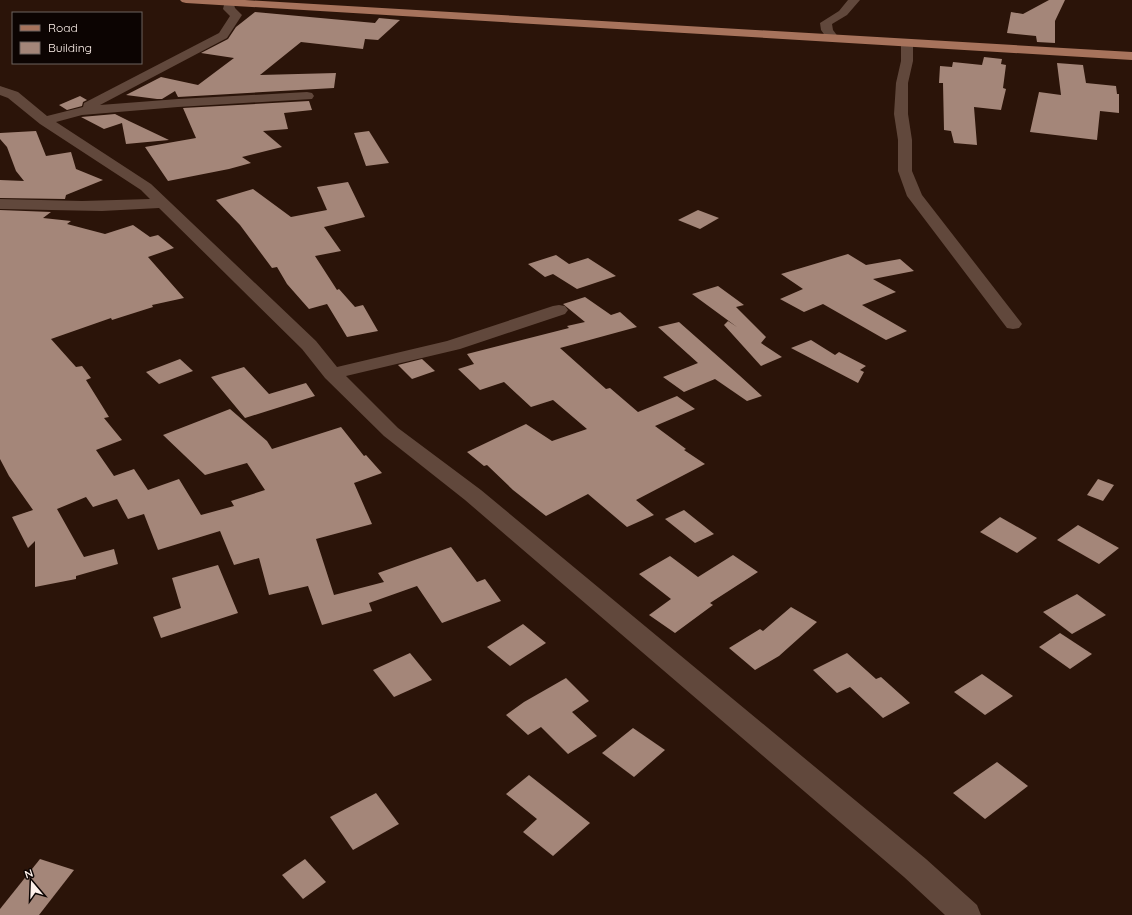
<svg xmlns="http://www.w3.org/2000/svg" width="1132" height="915" font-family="Quicksand,sans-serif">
  <rect width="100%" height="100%" fill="#2b1409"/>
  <g fill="#a48679">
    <path d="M 1049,0 L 1065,0 L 1055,21 L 1055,43 L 1037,42 L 1036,36 L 1007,33 L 1011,12 L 1023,14 Z"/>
    <path d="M 255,12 L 375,23 L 379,18 L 400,20 L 378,40 L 365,39 L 363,49 L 301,42 L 260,75 L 336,73 L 334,88 L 178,97 L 175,91 L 162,99 L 157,99 L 126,95 L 161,77 L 198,85 L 234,58 L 201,53 L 228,39 L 236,27 Z"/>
    <path d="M 984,57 L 1002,59 L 1001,64 L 1006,65 L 1003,88 L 1006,89 L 1001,110 L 974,107 L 977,145 L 954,143 L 951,131 L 944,130 L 943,83 L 939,83 L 940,66 L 952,67 L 953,62 L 982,65 Z"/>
    <path d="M 1057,63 L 1083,65 L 1086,83 L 1116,86 L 1117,94 L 1119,94 L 1119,113 L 1100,111 L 1097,140 L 1030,132 L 1039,92 L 1061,95 Z"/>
    <path d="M 80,96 L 87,100 L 83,102 L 82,106 L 67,110 L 59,105 Z"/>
    <path d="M 309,101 L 312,110 L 284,113 L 288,129 L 263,131 L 282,147 L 242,157 L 251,163 L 229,169 L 168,181 L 145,147 L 196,138 L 183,108 Z"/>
    <path d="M 115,114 L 129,121 L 169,140 L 126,144 L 122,123 L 104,129 L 81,117 Z"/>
    <path d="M 36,131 L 46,156 L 71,152 L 76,169 L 103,180 L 66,195 L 65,199 L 0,198 L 0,180 L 24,181 L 16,171 L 7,147 L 0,139 L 0,133 Z"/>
    <path d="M 369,131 L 389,163 L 366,166 L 354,133 Z"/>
    <path d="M 348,182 L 365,217 L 324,227 L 341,251 L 315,256 L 337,290 L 339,289 L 355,307 L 363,305 L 378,331 L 347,337 L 327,304 L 309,309 L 287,284 L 277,267 L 272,268 L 240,225 L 216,200 L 253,189 L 291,217 L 327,210 L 317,187 Z"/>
    <path d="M 0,210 L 51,212 L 43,218 L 71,221 L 67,224 L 105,234 L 133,225 L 150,237 L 158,235 L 174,248 L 148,257 L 184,298 L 152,305 L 153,307 L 112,320 L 111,318 L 51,339 L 76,367 L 82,366 L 91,378 L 86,380 L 109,417 L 104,418 L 122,440 L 96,450 L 114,476 L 134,469 L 148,490 L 179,479 L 201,515 L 234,506 L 231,501 L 265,490 L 247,463 L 205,475 L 163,435 L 230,409 L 267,441 L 272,449 L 341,427 L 364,456 L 366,455 L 382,473 L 354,483 L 372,524 L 316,539 L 334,595 L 384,582 L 378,573 L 451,547 L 477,582 L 485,579 L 501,601 L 442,623 L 417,586 L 369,603 L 372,611 L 322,625 L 308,586 L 269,595 L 259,558 L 234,565 L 220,531 L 158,550 L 144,514 L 128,519 L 117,499 L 93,507 L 86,497 L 57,509 L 84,557 L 114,549 L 118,564 L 76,576 L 76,579 L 35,587 L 35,541 L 28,548 L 12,517 L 33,510 L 9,476 L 0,459 Z"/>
    <path d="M 698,210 L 719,218 L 700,229 L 678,220 Z"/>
    <path d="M 848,254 L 866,265 L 900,259 L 914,271 L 873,279 L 896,292 L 862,305 L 907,331 L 886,340 L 823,304 L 804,312 L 780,299 L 803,289 L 781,274 Z"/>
    <path d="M 556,255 L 569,264 L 588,258 L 616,276 L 577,289 L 553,274 L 545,277 L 528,264 Z"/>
    <path d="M 718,286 L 744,305 L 736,307 L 766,337 L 761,343 L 782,357 L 761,366 L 724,325 L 728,321 L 737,327 L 692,294 Z"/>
    <path d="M 585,297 L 611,315 L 620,312 L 637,327 L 560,348 L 606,389 L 610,388 L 638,412 L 677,396 L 695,409 L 655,426 L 686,449 L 684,450 L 705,464 L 636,500 L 654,515 L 627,527 L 588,494 L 546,516 L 513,490 L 487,465 L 484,466 L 467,452 L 526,424 L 552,441 L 587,429 L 553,400 L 531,407 L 504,382 L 480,390 L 458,369 L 474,364 L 467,354 L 569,328 L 567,326 L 585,322 L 563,304 Z"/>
    <path d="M 679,322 L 739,375 L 762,396 L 747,401 L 715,379 L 684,392 L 663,377 L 698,363 L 658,327 Z"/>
    <path d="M 811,340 L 835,355 L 839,352 L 866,366 L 860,370 L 864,372 L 858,383 L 791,348 Z"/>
    <path d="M 180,359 L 193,371 L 159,384 L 146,372 Z"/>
    <path d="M 422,359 L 435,371 L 412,379 L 398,365 Z"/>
    <path d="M 244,367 L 269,394 L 306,383 L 315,396 L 245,418 L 211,377 Z"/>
    <path d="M 1098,479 L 1114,485 L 1103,501 L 1087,495 Z"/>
    <path d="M 684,510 L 714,534 L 695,543 L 665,519 Z"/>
    <path d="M 1000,517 L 1037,538 L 1017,553 L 980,532 Z"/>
    <path d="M 1078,525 L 1119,548 L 1099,564 L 1057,540 Z"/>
    <path d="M 733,555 L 758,572 L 710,603 L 713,605 L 675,633 L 649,615 L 671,599 L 639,574 L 670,556 L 698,577 Z"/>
    <path d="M 218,565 L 238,613 L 161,638 L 153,617 L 181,608 L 172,578 Z"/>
    <path d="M 1077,594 L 1106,615 L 1072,634 L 1043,612 Z"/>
    <path d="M 791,607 L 817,622 L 779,656 L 755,670 L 729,648 L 760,629 L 763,631 Z"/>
    <path d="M 523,624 L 546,643 L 510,666 L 487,647 Z"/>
    <path d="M 1060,633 L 1092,654 L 1070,669 L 1039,647 Z"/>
    <path d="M 410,653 L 432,680 L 394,697 L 373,670 Z"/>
    <path d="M 847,653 L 876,679 L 881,677 L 910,703 L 883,718 L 850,687 L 837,693 L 813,670 Z"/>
    <path d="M 982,674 L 1013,696 L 985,715 L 954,692 Z"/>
    <path d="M 566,678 L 589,701 L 572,712 L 597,736 L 568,754 L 541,727 L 528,735 L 506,715 L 524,702 Z"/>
    <path d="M 633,728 L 665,750 L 634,777 L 602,753 Z"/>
    <path d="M 997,762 L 1028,786 L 985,819 L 953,793 Z"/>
    <path d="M 529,775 L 590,823 L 553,856 L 523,832 L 537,819 L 506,794 Z"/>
    <path d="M 376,793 L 399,824 L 353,850 L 330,817 Z"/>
    <path d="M 40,859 L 74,870 L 39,915 L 0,915 L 0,909 Z"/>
    <path d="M 305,859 L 326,882 L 303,899 L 282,875 Z"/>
  </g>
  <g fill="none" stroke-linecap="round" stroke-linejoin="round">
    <g fill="#61483c" fill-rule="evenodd">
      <path d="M 230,0 L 233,1 L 235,8 L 242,15 L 227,38 L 100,105 L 178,99 L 307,92 L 312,93 L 314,96 L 312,99 L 178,107 L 82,115 L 56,122 L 151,184 L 316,341 L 337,367 L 447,341 L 553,306 L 559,305 L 565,306 L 568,310 L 565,314 L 460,349 L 346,376 L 398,428 L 481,490 L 926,859 L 977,905 L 981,915 L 945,915 L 904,877 L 465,500 L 384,436 L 325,378 L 302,349 L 159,208 L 102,211 L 0,209 L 0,199 L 82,201 L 150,199 L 141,190 L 40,124 L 8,98 L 0,95 L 0,86 L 18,92 L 47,116 L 83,107 L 84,103 L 219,33 L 230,16 L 223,9 L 225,1 Z"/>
      <path d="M 848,0 L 860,0 L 847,15 L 832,24 L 833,30 L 839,38 L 837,41 L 829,41 L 821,30 L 820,23 L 839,11 Z"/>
      <path d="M 907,39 L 911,40 L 913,43 L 913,61 L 908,83 L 908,114 L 912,140 L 912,171 L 922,195 L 1019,320 L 1022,324 L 1019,328 L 1013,329 L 1007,328 L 907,196 L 898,171 L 898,140 L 894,114 L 896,83 L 901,61 L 901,43 L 903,40 Z"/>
    </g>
    <path fill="#a7735c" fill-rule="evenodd" d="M 180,0 L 245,0 L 1132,52 L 1132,60 L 186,3 L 182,2 Z"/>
  </g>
  <rect x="12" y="12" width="130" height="52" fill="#0c0402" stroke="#6d635f"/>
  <rect x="20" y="25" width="20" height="6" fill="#a7735c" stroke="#6d635f"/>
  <text x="48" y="32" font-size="12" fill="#fef1eb">Road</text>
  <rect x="20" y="42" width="20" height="12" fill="#a48679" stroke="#6d635f"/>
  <text x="48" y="52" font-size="12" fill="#fef1eb">Building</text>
  <g transform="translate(32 883) rotate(341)" stroke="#0c0402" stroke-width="3" paint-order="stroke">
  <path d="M0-3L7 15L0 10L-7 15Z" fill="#fef1eb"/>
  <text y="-6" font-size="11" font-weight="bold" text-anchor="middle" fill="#fef1eb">N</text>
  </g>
</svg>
